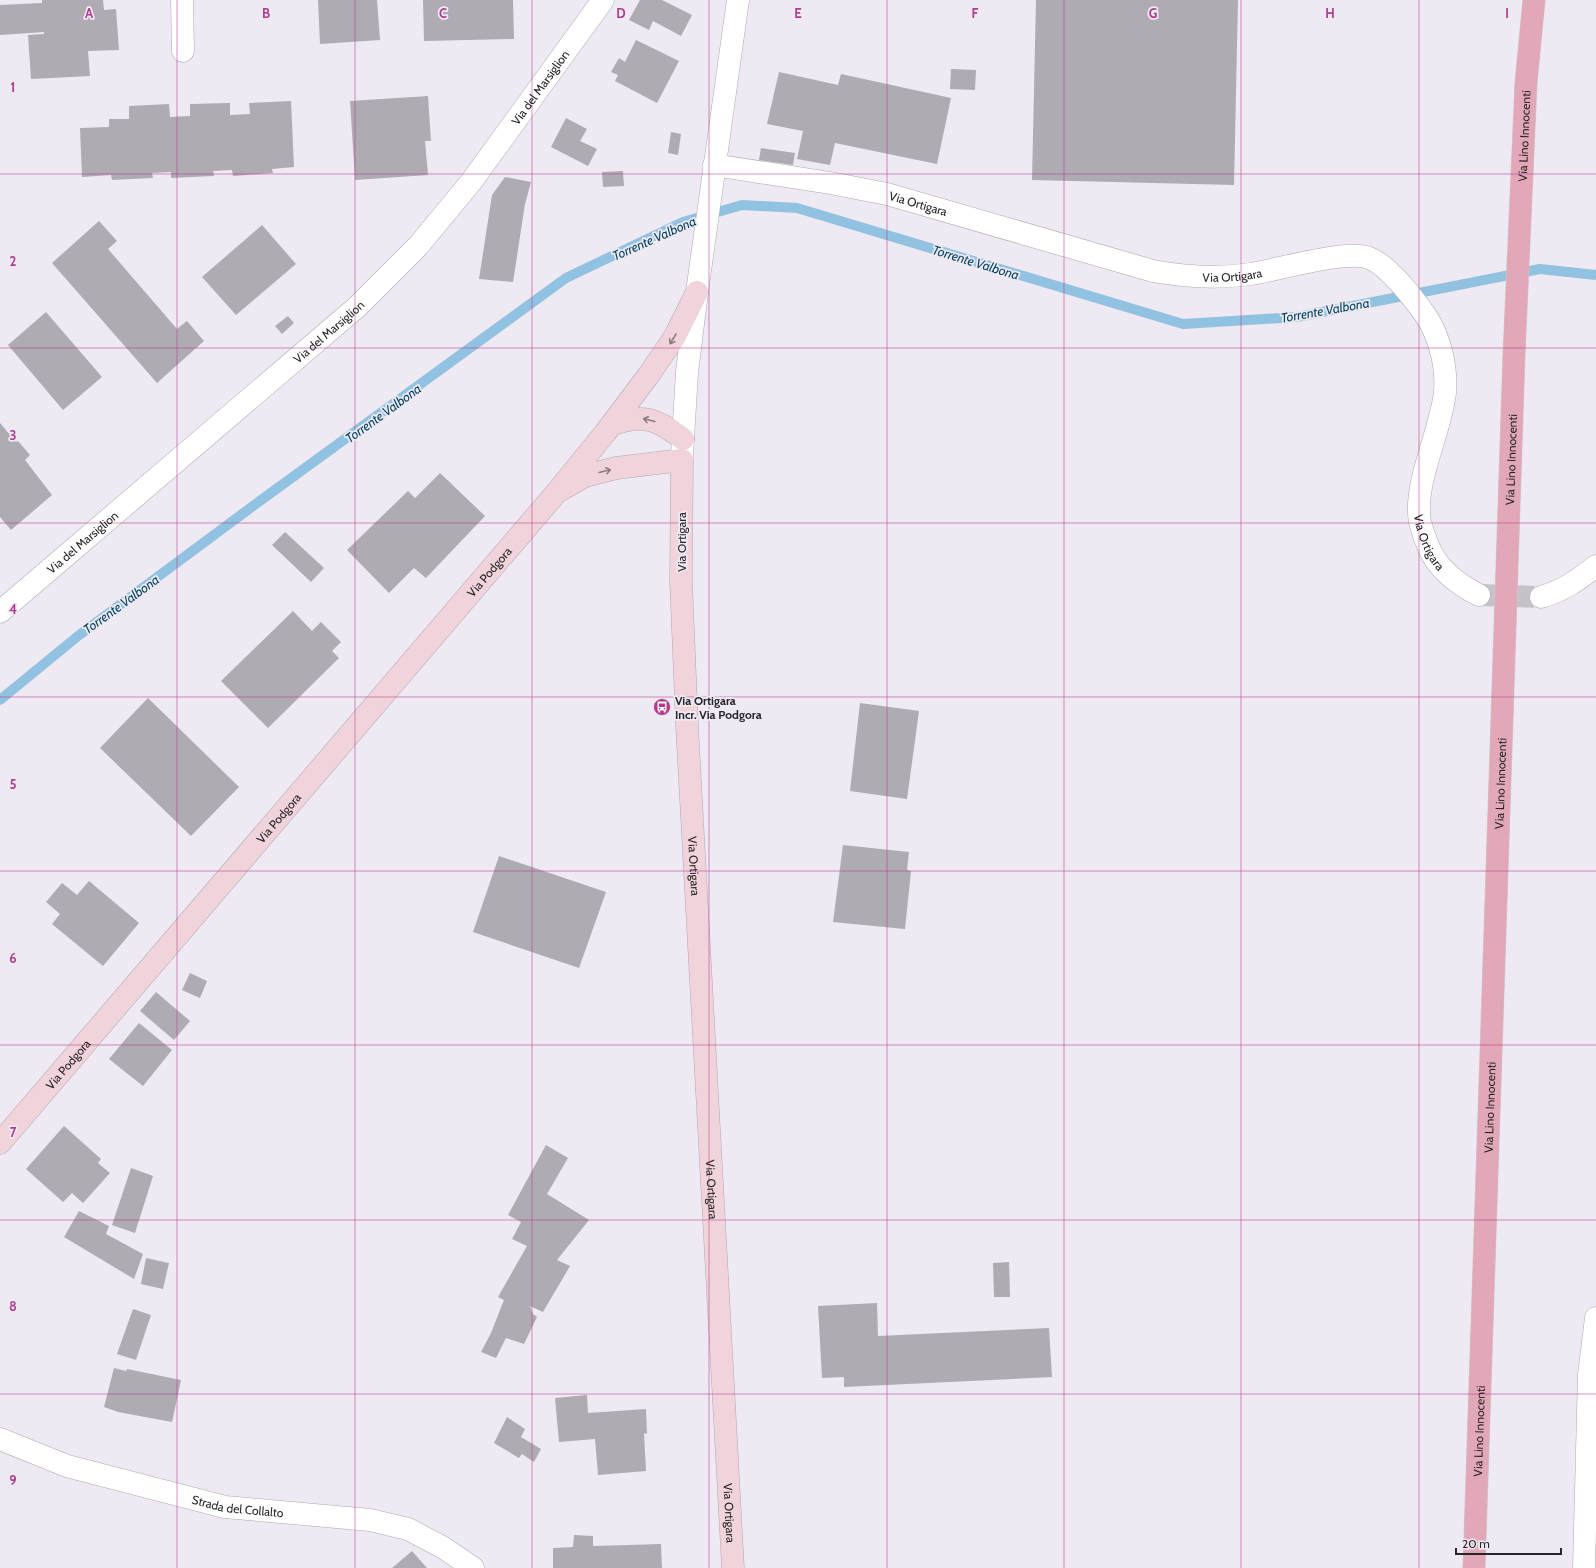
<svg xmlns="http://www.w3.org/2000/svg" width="1596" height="1568" font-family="Cabin,sans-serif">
  <rect width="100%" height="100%" fill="#eee9f2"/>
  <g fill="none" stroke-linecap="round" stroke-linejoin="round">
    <path stroke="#91c2e1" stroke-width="10" d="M 0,700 L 78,636 L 253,506 L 566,278 L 683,222 L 742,205 L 797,208 L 1183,324 L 1297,317 L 1540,269 L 1596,275"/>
  </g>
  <g fill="#afabb3">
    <path d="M 42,0 L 103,0 L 104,10 L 116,9 L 119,50 L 88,51 L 90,76 L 31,79 L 28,35 L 44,34 L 44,32 L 0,35 L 0,5 L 42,3 Z"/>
    <path d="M 318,0 L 377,0 L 380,40 L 320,44 Z"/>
    <path d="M 423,0 L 513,0 L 514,39 L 424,41 Z"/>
    <path d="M 640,0 L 662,0 L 692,15 L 681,36 L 653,21 L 649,30 L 629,20 Z"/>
    <path d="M 1036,0 L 1238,0 L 1234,185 L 1032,180 Z"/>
    <path d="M 636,40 L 679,61 L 657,103 L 615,81 L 618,75 L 611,72 L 619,58 L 625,62 Z"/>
    <path d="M 951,69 L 976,70 L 975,90 L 950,89 Z"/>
    <path d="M 779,72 L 838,85 L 841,74 L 951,98 L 937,164 L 835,143 L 830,165 L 797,159 L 803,131 L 767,124 Z"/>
    <path d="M 428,96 L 431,141 L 425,141 L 428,175 L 355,180 L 350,101 Z"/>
    <path d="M 291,101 L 294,167 L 272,169 L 273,173 L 233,176 L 232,170 L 213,171 L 214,176 L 171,178 L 171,172 L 152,173 L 153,178 L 112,180 L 111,175 L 82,177 L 80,128 L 109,127 L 109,119 L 129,119 L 129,106 L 169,104 L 170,117 L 190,116 L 190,104 L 230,103 L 230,115 L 250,114 L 249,103 Z"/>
    <path d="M 566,118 L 587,129 L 580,141 L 597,149 L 588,166 L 551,147 Z"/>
    <path d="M 671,132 L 681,134 L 678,155 L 668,153 Z"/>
    <path d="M 761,148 L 795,153 L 793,165 L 759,160 Z"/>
    <path d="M 623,171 L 624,186 L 603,187 L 602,172 Z"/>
    <path d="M 505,177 L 531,182 L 525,204 L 513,282 L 479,279 L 492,195 Z"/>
    <path d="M 99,221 L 117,241 L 108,249 L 177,329 L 187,321 L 204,341 L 157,383 L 52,263 Z"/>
    <path d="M 262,225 L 296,264 L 236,315 L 202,277 Z"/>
    <path d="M 46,312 L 102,377 L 63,410 L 8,345 Z"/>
    <path d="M 288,316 L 294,323 L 282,334 L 275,326 Z"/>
    <path d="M 0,423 L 16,442 L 18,441 L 30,455 L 25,460 L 52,495 L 11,530 L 0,517 Z"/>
    <path d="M 440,473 L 485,516 L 426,578 L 414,568 L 389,593 L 347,550 L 408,491 L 415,498 Z"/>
    <path d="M 285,532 L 324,568 L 311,582 L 272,545 Z"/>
    <path d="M 293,611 L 312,631 L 321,622 L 341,642 L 332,651 L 339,658 L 268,728 L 221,681 Z"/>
    <path d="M 148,698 L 239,787 L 191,836 L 100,748 Z"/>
    <path d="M 860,703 L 919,711 L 907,799 L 850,791 Z"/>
    <path d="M 843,845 L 909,852 L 907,870 L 911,871 L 905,929 L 833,922 Z"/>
    <path d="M 499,856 L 606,892 L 579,968 L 473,932 Z"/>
    <path d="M 89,881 L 139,923 L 103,966 L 52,924 L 60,914 L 46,902 L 62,883 L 77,895 Z"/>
    <path d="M 190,973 L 207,981 L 200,998 L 182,990 Z"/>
    <path d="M 156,992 L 190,1021 L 174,1040 L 140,1011 Z"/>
    <path d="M 139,1023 L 172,1050 L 143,1086 L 109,1059 Z"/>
    <path d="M 64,1126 L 101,1159 L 98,1163 L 110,1173 L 83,1203 L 72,1193 L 63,1202 L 26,1169 Z"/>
    <path d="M 546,1145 L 568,1158 L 547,1194 L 589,1220 L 557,1260 L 570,1266 L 543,1312 L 530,1306 L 533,1314 L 537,1317 L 524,1344 L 506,1338 L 496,1358 L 481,1352 L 491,1333 L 504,1300 L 498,1297 L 527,1246 L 512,1239 L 521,1222 L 508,1215 Z"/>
    <path d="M 131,1168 L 153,1176 L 135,1233 L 112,1225 Z"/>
    <path d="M 79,1211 L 109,1226 L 106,1234 L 143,1254 L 134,1279 L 64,1237 Z"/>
    <path d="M 146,1258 L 169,1263 L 163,1289 L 141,1284 Z"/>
    <path d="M 1009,1262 L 1010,1297 L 994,1297 L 993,1263 Z"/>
    <path d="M 877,1303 L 878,1336 L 1049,1328 L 1052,1377 L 844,1387 L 844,1377 L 822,1378 L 818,1306 Z"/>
    <path d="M 133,1309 L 151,1315 L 136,1360 L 117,1354 Z"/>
    <path d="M 114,1368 L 126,1371 L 127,1369 L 181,1380 L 172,1422 L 118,1412 L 104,1407 Z"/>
    <path d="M 587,1395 L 588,1413 L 646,1409 L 647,1434 L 644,1433 L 646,1471 L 598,1475 L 595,1439 L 559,1442 L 555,1398 Z"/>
    <path d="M 507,1417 L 525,1429 L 521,1437 L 541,1449 L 534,1462 L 522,1454 L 519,1458 L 494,1443 Z"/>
    <path d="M 574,1535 L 593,1536 L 593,1546 L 661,1544 L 662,1568 L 553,1568 L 553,1548 L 573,1547 Z"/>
    <path d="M 412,1551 L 427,1568 L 392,1568 Z"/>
  </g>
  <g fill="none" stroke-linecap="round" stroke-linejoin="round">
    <path stroke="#c6c2ca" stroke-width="22" stroke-dasharray="22 11" stroke-linecap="butt" d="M 1479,595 L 1541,597"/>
    <g stroke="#ada9b1" stroke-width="23">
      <g id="minor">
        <path d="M 182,0 L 183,51"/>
        <path id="s1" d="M 714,165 L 830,183 L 887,194 L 1153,271 C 1186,277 1218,279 1251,274 C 1277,270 1347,249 1369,258 C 1388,265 1414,299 1426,316 C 1440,337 1447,367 1445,392 C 1441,432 1413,483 1420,522 C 1422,530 1425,539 1429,548 C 1438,569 1459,585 1479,595"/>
        <path d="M 1541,597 C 1563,591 1578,580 1596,566"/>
        <path id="s2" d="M 0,1439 L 67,1466 L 225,1507 L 370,1520 L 408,1529 L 444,1548 L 473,1568"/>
        <path d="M 1584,1568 L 1589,1374 L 1596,1318"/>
      </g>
    </g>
    <g stroke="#ada9b1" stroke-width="23">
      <g id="tertiary">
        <path d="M 682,455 L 687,372 L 697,292 L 738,0"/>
        <path id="s3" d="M 0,612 L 357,307 L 418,246 L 471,182 L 603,0"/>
      </g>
    </g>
    <g stroke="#ada9b1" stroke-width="23">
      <g id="secondary">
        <path d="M 611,425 C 643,413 657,419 683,439"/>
        <path id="s4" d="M 557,492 L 585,476 L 616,468 L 682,460 L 681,581 L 687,726 L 733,1568"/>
        <path id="s5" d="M 0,1143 L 557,492 L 605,433 L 648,376 L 674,338 L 697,292"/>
      </g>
    </g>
    <g stroke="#cbcbcb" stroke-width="23">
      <g id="primary">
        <path id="s6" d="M 1474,1568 L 1514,355 L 1526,83 L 1534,0"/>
      </g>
    </g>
    <use href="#minor" stroke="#fff" stroke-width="22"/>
    <use href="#tertiary" stroke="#fff" stroke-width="22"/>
    <use href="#secondary" stroke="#f1d4db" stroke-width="22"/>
    <use href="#primary" stroke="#e3a8b7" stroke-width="22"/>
  </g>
  <defs><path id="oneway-shaft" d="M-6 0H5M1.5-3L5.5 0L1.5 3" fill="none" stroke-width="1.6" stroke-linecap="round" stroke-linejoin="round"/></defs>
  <g stroke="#8c7c82">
    <use href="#oneway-shaft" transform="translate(673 339) rotate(121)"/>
    <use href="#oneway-shaft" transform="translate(649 420) rotate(-166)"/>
    <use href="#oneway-shaft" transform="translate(605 471) rotate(-14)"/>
  </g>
  <path fill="none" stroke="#b23a8e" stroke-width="1" stroke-opacity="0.55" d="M 177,0 L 177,1568M 355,0 L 355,1568M 532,0 L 532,1568M 709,0 L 709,1568M 887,0 L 887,1568M 1064,0 L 1064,1568M 1241,0 L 1241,1568M 1419,0 L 1419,1568M 0,174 L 1596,174M 0,348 L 1596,348M 0,523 L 1596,523M 0,697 L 1596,697M 0,871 L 1596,871M 0,1045 L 1596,1045M 0,1220 L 1596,1220M 0,1394 L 1596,1394"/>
  <defs>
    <g id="bus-disc" transform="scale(0.9)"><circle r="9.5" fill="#b23a8e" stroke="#eee9f2"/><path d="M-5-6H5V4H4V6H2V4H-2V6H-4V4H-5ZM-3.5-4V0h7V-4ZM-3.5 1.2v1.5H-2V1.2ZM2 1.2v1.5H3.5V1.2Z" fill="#fff"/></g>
  </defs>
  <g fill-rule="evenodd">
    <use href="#bus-disc" x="662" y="707"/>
  </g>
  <g text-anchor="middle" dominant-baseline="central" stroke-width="3.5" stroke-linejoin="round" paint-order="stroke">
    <g font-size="12" fill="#272528" stroke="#eee9f2">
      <text stroke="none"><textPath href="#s3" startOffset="756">Via del Marsiglion</textPath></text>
      <text stroke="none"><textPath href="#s6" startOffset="1433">Via Lino Innocenti</textPath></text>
      <text stroke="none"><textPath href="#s1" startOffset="208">Via Ortigara</textPath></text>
      <text stroke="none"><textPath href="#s1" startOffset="532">Via Ortigara</textPath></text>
      <text stroke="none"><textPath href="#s3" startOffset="432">Via del Marsiglion</textPath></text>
      <text stroke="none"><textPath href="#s6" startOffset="1109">Via Lino Innocenti</textPath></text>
      <text stroke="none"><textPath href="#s1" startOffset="988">Via Ortigara</textPath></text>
      <text stroke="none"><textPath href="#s3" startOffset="108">Via del Marsiglion</textPath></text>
      <text transform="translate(681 542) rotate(-90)">Via Ortigara</text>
      <text stroke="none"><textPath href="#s5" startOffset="752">Via Podgora</textPath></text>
      <text stroke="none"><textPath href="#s6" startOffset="785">Via Lino Innocenti</textPath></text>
      <text stroke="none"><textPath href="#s5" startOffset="428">Via Podgora</textPath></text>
      <text stroke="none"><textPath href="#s4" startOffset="537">Via Ortigara</textPath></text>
      <text stroke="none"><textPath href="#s5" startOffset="104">Via Podgora</textPath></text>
      <text stroke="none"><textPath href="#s6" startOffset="461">Via Lino Innocenti</textPath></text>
      <text stroke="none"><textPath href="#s4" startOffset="861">Via Ortigara</textPath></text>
      <text stroke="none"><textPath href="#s6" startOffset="137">Via Lino Innocenti</textPath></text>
      <text stroke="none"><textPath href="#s2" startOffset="248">Strada del Collalto</textPath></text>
      <text stroke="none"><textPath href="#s4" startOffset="1185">Via Ortigara</textPath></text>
    </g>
    <g font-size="12" font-weight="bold" fill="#272528" stroke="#eee9f2" text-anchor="start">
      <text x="675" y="700">Via Ortigara<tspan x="675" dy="14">Incr. Via Podgora</tspan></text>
    </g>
    <g font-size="13" font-style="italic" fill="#014462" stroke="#eee9f2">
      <text transform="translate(654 238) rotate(-24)">Torrente Valbona</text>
      <text transform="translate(976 262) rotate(17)">Torrente Valbona</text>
      <text transform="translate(1325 310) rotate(-10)">Torrente Valbona</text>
      <text transform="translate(383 413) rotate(-36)">Torrente Valbona</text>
      <text transform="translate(121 604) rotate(-36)">Torrente Valbona</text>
    </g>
  </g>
  <g font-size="13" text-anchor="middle" font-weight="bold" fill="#b23a8e" stroke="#eee9f2" stroke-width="3.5" stroke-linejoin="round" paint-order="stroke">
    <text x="89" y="18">A</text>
    <text x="266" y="18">B</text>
    <text x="443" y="18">C</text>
    <text x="621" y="18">D</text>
    <text x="798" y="18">E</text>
    <text x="975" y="18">F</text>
    <text x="1153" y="18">G</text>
    <text x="1330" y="18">H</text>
    <text x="1507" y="18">I</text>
    <text x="13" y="92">1</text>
    <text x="13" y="266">2</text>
    <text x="13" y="440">3</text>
    <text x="13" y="614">4</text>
    <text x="13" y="789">5</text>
    <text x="13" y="963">6</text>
    <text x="13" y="1137">7</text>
    <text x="13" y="1311">8</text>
    <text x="13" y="1485">9</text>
  </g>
  <path d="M1456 1548v6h105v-6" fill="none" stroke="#272528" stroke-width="2"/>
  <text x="1462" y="1548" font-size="12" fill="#272528" stroke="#eee9f2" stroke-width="3" paint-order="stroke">20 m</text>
</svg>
